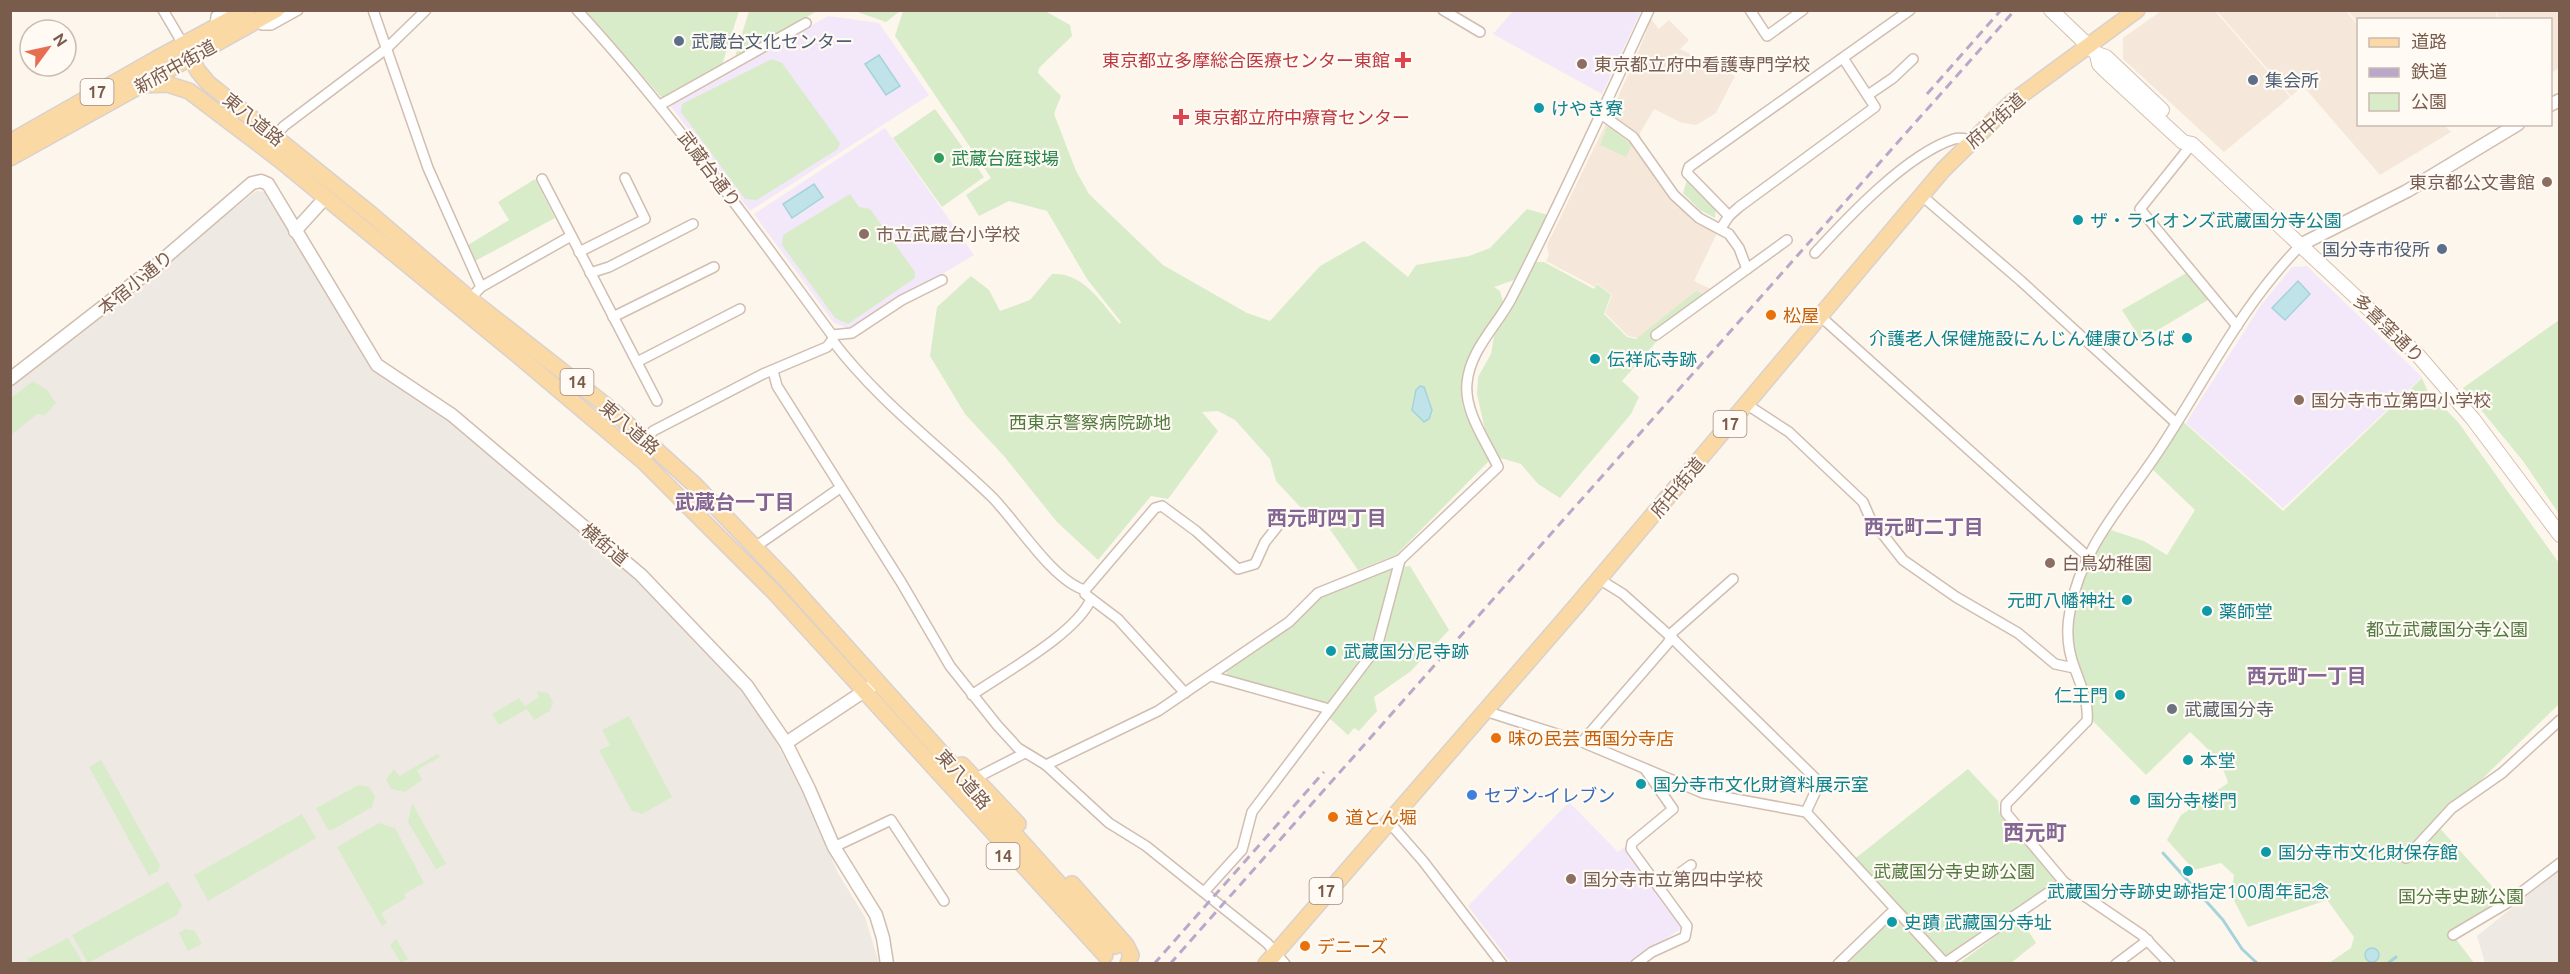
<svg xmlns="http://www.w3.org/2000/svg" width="2570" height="974" font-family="Ubuntu,'Noto Sans JP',sans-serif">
  <rect width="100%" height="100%" fill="#fdf6ec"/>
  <g fill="#f5e8da">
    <path d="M 2161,11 L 2215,11 L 2290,97 L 2224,152 L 2123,59 L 2123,38 Z"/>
    <path d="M 2217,11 L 2346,11 L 2358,25 L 2358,124 L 2444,125 L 2451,132 L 2380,175 L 2303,86 L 2291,96 Z"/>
    <path d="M 2348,11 L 2496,11 L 2497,19 L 2358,20 L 2358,23 Z"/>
    <path d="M 2497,11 L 2559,11 L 2559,68 L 2551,73 L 2550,20 L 2498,19 Z"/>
    <path d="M 1650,18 L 1659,29 L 1669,20 L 1689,40 L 1680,49 L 1735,76 L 1716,113 L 1696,125 L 1682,123 L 1654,109 L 1640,133 L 1642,156 L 1671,200 L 1695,223 L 1717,233 L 1694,281 L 1713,290 L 1646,340 L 1628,336 L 1605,313 L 1612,295 L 1597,283 L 1595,287 L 1546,261 L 1549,255 L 1547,245 L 1612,111 L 1645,36 Z"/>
  </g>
  <g fill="#efe9e4">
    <path d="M 256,191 L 269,192 L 372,370 L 447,417 L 633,571 L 738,681 L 774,738 L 808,803 L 838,873 L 865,917 L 879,963 L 11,964 L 11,387 Z"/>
    <path d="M 2559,870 L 2559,963 L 2485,963 L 2477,936 Z"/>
  </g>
  <g fill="#f3e8fa">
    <path d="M 1513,11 L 1513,10 L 1641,11 L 1602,94 L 1493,34 Z"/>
    <path d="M 828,16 L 879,23 L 929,95 L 750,211 L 670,105 Z"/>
    <path d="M 885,128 L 974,255 L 850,329 L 834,323 L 754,214 Z"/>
    <path d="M 2307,266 L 2422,377 L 2283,508 L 2186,423 L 2259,308 L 2292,267 Z"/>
    <path d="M 1569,802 L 1618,852 L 1624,847 L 1682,923 L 1682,928 L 1630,963 L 1511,963 L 1468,906 Z"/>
  </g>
  <g fill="#d8ecc9">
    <path d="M 586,11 L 739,11 L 722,65 L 662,98 Z"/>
    <path d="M 749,11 L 817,11 L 734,60 Z"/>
    <path d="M 855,11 L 900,10 L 900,11 L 886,22 Z"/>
    <path d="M 903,11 L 1045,11 L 1070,25 L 1072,36 L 1039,68 L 1038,73 L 1061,96 L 1054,114 L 1076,171 L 1089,194 L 1163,265 L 1247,313 L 1270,321 L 1320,266 L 1364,241 L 1408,277 L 1416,265 L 1469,256 L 1490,248 L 1527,209 L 1548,215 L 1514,280 L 1494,287 L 1500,291 L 1504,305 C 1482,336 1452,369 1464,410 C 1470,427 1481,445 1489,461 L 1396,555 L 1358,570 L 1316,509 L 1302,509 L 1276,481 L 1270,459 L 1235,420 L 1218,411 L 1202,412 L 1218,431 L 1168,499 L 1151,496 L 1098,560 L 1057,522 L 1004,456 L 965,414 L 930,356 L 937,307 L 971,276 L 989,290 L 1000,311 L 1030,300 L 1052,274 C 1084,272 1101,303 1120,324 L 1121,322 L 1087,279 L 1047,211 L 1009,201 L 979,216 L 966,195 L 991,178 L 895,36 Z"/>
    <path d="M 772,59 L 782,63 L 840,143 L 838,149 L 757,200 L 745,199 L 681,112 L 682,104 Z"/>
    <path d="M 935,109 L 984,177 L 942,207 L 893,138 Z"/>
    <path d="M 1607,127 L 1610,127 L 1632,145 L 1626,157 L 1600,145 Z"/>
    <path d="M 535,179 L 555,218 L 475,261 L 468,245 L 509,220 L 498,202 Z"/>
    <path d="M 1687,180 L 1716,205 L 1715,218 L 1700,210 L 1683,193 Z"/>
    <path d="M 850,194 L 859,207 L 870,209 L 915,272 L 915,278 L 848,324 L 835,318 L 782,245 L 783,235 Z"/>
    <path d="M 1534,262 L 1544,262 L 1594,289 L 1597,284 L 1611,295 L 1604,314 L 1627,337 L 1636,339 L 1696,291 L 1705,295 L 1662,329 L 1657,341 L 1622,381 L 1639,397 L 1631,414 L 1560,498 L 1538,484 L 1521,464 L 1497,457 L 1485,430 L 1477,394 L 1478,377 L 1491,354 L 1494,336 Z"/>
    <path d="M 2190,271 L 2213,297 L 2141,340 L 2122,310 Z"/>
    <path d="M 2559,320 L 2559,514 L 2523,461 L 2463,388 Z"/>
    <path d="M 2422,378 L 2428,392 L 2458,422 L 2559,563 L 2559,704 L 2436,824 L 2507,903 L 2453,935 L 2474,963 L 2329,963 L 2351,948 L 2354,937 L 2327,900 L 2248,927 L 2231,895 L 2234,875 L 2221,863 L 2194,870 L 2167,840 L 2181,815 L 2228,783 C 2223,762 2205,746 2190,732 L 2146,775 L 2088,716 L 2068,635 L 2087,556 L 2111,530 L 2144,541 L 2167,555 L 2195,510 L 2149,466 L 2179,418 L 2283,511 Z"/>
    <path d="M 33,381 L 47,390 L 56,403 L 45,415 L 37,414 L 11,435 L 11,398 Z"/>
    <path d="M 1410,566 L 1449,630 L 1411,671 L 1374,697 L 1377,711 L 1359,731 L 1354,728 L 1348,735 L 1328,717 L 1335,707 L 1229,677 L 1225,670 L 1300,619 L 1320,597 L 1391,568 Z"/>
    <path d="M 537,691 L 548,693 L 553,702 L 550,711 L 534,720 L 527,709 L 499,725 L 492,714 L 519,698 L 525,706 L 538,698 Z"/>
    <path d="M 629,716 L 672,797 L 642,814 L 632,811 L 599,750 L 610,745 L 602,730 Z"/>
    <path d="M 438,754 L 440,757 L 417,770 L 422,780 L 405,792 L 391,789 L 386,779 L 394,769 L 399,776 Z"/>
    <path d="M 101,760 L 160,865 L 158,871 L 149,876 L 89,767 Z"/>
    <path d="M 1968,769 L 1998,801 L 1999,812 L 2053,868 L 2058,880 L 2056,884 L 1945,963 L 1838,964 L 1894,909 L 1852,861 Z"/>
    <path d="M 359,785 L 369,787 L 375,796 L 372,807 L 332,830 L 328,830 L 316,808 Z"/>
    <path d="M 412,803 L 446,864 L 436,869 L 408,822 Z"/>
    <path d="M 302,814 L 316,838 L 208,901 L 194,875 Z"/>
    <path d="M 379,823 L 395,828 L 424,883 L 404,894 L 406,898 L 381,913 L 387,923 L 382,926 L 337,847 Z"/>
    <path d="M 168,882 L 182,905 L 177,915 L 88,963 L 72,935 Z"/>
    <path d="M 2020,918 L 2036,943 L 2011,963 L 1961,962 Z"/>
    <path d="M 185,929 L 195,931 L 202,944 L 188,951 L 179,933 Z"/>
    <path d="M 68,938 L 83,963 L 30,963 L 27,959 Z"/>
    <path d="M 396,939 L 408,959 L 401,963 L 390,945 Z"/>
  </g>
  <g fill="#bfe3e8" stroke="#a5d3da" stroke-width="1.5">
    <path d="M 879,55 L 900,86 L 886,95 L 865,64 Z"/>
    <path d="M 814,184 L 823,197 L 792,218 L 783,204 Z"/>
    <path d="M 2298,281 L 2310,294 L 2285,320 L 2272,308 Z"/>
    <path d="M 1420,386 L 1424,387 L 1432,410 L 1429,419 L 1424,422 L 1412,410 L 1416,390 Z"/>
    <circle cx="2372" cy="955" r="7"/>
  </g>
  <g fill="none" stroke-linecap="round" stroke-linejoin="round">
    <g stroke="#a5d3da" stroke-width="3">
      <path d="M 2163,853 L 2223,920 L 2242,949 L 2258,964"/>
      <path d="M 2387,964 L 2396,957"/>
    </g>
    <g stroke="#d1beb0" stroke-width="12">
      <g id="minor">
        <path d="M 163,10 L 183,44"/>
        <path d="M 373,10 L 428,168 L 481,287 L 470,299"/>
        <path d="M 577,10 C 671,112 750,224 832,335"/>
        <path d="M 1443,10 L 1480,32"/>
        <path d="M 1750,10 L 1767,36 L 1803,10"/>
        <path d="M 257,21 L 262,25 L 271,25 L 298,10"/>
        <path d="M 215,28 L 216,16 L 226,10"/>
        <path d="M 1868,95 L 1893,78 L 1913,59"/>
        <path d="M 660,105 L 806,23"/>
        <path d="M 1601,114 L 1633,137 L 1674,195 L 1699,218 L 1729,234 L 1739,248 L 1747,269"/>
        <path d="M 275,136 L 284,126 L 386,49 L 426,10"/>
        <path d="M 2192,144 L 2140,209 L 2237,326"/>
        <path d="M 542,179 L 657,401"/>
        <path d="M 1921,195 L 2021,281 L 2176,423"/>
        <path d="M 1729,216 L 1687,173 L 1689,167 L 1910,10"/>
        <path d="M 1721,228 L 1729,216 L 1739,207 L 1875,107 L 1843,58"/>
        <path d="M 579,252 L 645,219 L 625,178"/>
        <path d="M 1815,253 C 1848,217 1907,154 1954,139 C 1959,137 1966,139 1972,140"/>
        <path d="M 590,273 L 609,267 L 693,224"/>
        <path d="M 481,287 L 571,236"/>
        <path d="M 1820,316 L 2087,556"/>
        <path d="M 613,317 L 714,267"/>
        <path d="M 832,335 L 852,333 L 902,300 L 942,280"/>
        <path d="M 1656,335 L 1787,240"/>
        <path d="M 832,340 C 878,401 938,445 992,497 C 1016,521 1053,581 1085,590 L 1085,594 L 1118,619 L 1185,693"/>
        <path d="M 637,362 L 740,309"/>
        <path d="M 773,371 L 777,386 L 901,582 L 950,666 L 997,725 L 1018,748 L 1046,765 L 1109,823 L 1146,846 L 1267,943 L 1285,964"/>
        <path d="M 1746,404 L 1789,432 L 1863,502 L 1870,518 L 1903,560 L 1956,597 L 2018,633 L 2055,664 L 2074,668"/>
        <path d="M 646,440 L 653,431 L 763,374 L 827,347 L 833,339 L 832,335"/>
        <path d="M 755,547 L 840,488"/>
        <path d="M 1599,579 L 1623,594 L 1671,637 L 1816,779 L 1818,786 L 1806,812"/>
        <path d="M 1085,590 L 1155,508 L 1162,506 L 1196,531 L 1238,569 L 1255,564 L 1265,542 L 1277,527"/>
        <path d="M 1211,676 L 1329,709"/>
        <path d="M 972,695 C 1005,672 1076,634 1091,599"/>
        <path d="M 1485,711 L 1582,742 L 1703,793 L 1806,812 L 1945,963 L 2064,882"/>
        <path d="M 1582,742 L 1668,643 L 1673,632 L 1733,579"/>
        <path d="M 1046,765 L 1158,711 L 1289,622 L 1318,593 L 1400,560 L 1498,467 C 1486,441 1464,412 1467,383 C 1470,350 1496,327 1511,299 C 1560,204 1604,107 1649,10"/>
        <path d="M 976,778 L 1025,753"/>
        <path d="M 1388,821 L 1423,861 L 1502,964"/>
        <path d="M 834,847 L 891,820 L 944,901"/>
        <path d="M 2406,858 L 2452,808 L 2502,773 L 2560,720"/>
        <path d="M 1659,888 L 1691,865"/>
        <path d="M 1204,892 L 1242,850 L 1252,812 L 1377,647 L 1400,560"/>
        <path d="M 2453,935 L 2507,903 L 2560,863"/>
        <path d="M 1636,964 L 1652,952 L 1685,937 L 1687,926 L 1631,849 L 1632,843 L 1673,809 L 1645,769"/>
        <path d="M 1838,964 L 1895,909"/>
        <path d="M 2116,964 L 2148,940"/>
        <path d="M 2170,964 L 2142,935 L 2064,882 L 2006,813 L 2006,804 L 2087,721 C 2089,703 2081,686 2075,669 C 2068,651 2066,630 2070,611 C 2081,546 2128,499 2162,446 C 2207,377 2243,303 2302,244"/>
      </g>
    </g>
    <g stroke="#d1beb0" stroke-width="15">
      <g id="tertiary">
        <path d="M 2550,105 L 2560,100"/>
        <path d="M 295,231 L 325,198"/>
        <path d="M 2302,244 L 2407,191 L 2518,124"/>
        <path d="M 10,379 L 153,268 L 252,183 L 261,181 L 268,184 L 377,365 L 452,415 L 641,575 L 747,686 L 786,743 L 809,789 L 834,847 L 876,915 L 883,938 L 887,964"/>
        <path d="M 786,743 L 878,682"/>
      </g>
    </g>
    <g stroke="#d6c0b0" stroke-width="16">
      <g id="secondary">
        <path d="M 2051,10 L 2097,54 L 2106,57 L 2162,110"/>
        <path d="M 2097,54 L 2099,64 L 2105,70 L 2183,142 L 2192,144 L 2416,353 L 2473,419 L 2560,535"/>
      </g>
    </g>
    <g stroke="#dad1cd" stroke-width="18">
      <g id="primary">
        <path d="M 183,44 L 198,71 L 208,83 L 372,215 L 470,299 L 613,411 L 695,485 L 788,582 L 1115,946"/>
        <path d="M 141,85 L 167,84 L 189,91 L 280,160 L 520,357 L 644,462 L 775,593 L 1105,955"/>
        <path d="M 10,142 L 156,59 L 247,10"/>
        <path d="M 10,158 L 276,10"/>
        <path d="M 962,765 L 1018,824"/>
        <path d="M 1072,884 L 1126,945 L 1131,955 L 1128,964"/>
        <path d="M 1266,964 L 1577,605 L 1943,170 L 2012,102 L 2137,10"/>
      </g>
    </g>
    <use href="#minor" stroke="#fff" stroke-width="9"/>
    <use href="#tertiary" stroke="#fff" stroke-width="12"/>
    <use href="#secondary" stroke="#fff" stroke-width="14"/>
    <use href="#primary" stroke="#fbd9a5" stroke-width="15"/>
    <g stroke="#b9a8c9" stroke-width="3" stroke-dasharray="9 6" stroke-linecap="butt">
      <path d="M 1927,94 L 2001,10"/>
      <path d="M 1154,964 L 1324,772"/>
      <path d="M 1170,964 L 2015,10"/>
    </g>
  </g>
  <g fill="#5c6f8a" stroke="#fffaf3" stroke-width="2">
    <circle cx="679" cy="41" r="6"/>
    <circle cx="2253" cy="80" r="6"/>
    <circle cx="2442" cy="249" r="6"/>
  </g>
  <g fill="#e0444e" stroke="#fffaf3" stroke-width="2">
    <path d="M1400 51h6v6h6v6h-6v6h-6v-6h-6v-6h6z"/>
    <path d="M1178 108h6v6h6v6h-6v6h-6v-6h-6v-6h6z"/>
  </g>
  <g fill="#8d6e63" stroke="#fffaf3" stroke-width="2">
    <circle cx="1582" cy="64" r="6"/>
    <circle cx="2547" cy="182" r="6"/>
    <circle cx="864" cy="234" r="6"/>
    <circle cx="2299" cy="400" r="6"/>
    <circle cx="2050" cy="563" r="6"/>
    <circle cx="1571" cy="879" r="6"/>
  </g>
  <g fill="#0f9aa8" stroke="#fffaf3" stroke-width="2">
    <circle cx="1539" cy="108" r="6"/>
    <circle cx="2078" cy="220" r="6"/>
    <circle cx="2187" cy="338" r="6"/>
    <circle cx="1595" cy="359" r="6"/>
    <circle cx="2127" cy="600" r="6"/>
    <circle cx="2207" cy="611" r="6"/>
    <circle cx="1331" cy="651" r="6"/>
    <circle cx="2120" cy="695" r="6"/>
    <circle cx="2188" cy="760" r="6"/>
    <circle cx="1641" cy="784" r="6"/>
    <circle cx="2135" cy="800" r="6"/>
    <circle cx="2266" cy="852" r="6"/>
    <circle cx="2188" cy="871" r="6"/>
    <circle cx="1892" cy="922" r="6"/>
  </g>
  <circle fill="#2e9e5b" stroke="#fffaf3" stroke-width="2" cx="939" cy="158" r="6"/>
  <g fill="#e8710a" stroke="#fffaf3" stroke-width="2">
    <circle cx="1771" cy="315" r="6"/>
    <circle cx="1496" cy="738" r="6"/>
    <circle cx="1333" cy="817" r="6"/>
    <circle cx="1305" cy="946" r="6"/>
  </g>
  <circle fill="#6b7280" stroke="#fffaf3" stroke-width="2" cx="2172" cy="709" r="6"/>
  <circle fill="#3f7fe0" stroke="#fffaf3" stroke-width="2" cx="1472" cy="795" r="6"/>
  <g text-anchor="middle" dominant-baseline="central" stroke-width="4.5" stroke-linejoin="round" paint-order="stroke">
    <g fill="#fffaf3" stroke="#a28b7f" stroke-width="1.5">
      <rect x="80.5" y="79" width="33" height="26" rx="4.5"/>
      <rect x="560.5" y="369" width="33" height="26" rx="4.5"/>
      <rect x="1713.5" y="411" width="33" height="26" rx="4.5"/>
      <rect x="986.5" y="843" width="33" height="26" rx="4.5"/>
      <rect x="1309.5" y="878" width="33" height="26" rx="4.5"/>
    </g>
    <g font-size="16" font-weight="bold" fill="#7a5c4d">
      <text x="97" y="92">17</text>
      <text x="577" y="382">14</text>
      <text x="1730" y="424">17</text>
      <text x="1003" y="856">14</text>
      <text x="1326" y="891">17</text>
    </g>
    <g font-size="18" fill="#4e5e75" stroke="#fffaf3" text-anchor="start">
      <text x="691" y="41">武蔵台文化センター</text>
      <text x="2265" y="80">集会所</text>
      <text x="2430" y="249" text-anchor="end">国分寺市役所</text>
    </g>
    <g font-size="18" fill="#be3a42" stroke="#fffaf3" text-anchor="end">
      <text x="1390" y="60">東京都立多摩総合医療センター東館</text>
      <text x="1194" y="117" text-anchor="start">東京都立府中療育センター</text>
    </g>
    <g font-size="18" fill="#785e54" stroke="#fffaf3" text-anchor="start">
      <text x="1594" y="64">東京都立府中看護専門学校</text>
      <text x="2535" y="182" text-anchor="end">東京都公文書館</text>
      <text x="876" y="234">市立武蔵台小学校</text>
      <text x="2311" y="400">国分寺市立第四小学校</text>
      <text x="2062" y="563">白鳥幼稚園</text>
      <text x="1583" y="879">国分寺市立第四中学校</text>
    </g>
    <g font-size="18" fill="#7a5c4d" stroke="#fffaf3">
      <text transform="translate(175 66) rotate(-29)">新府中街道</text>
      <text transform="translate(254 119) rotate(39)">東八道路</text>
      <text transform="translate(1995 120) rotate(-42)">府中街道</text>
      <text transform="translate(710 169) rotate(53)">武蔵台通り</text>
      <text transform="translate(135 282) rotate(-39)">本宿小通り</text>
      <text transform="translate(2389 328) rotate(44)">多喜窪通り</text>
      <text transform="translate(630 427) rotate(41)">東八道路</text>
      <text transform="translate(1677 487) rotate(-50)">府中街道</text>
      <text transform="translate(605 544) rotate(40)">横街道</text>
      <text transform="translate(964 779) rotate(49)">東八道路</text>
    </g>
    <g font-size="18" fill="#0d838f" stroke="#fffaf3" text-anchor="start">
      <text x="1551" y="108">けやき寮</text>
      <text x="2090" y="220">ザ・ライオンズ武蔵国分寺公園</text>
      <text x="2175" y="338" text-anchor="end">介護老人保健施設にんじん健康ひろば</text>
      <text x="1607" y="359">伝祥応寺跡</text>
      <text x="2115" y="600" text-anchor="end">元町八幡神社</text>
      <text x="2219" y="611">薬師堂</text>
      <text x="1343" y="651">武蔵国分尼寺跡</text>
      <text x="2108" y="695" text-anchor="end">仁王門</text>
      <text x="2200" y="760">本堂</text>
      <text x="1653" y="784">国分寺市文化財資料展示室</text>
      <text x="2147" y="800">国分寺楼門</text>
      <text x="2278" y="852">国分寺市文化財保存館</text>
      <text x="2188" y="891" text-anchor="middle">武蔵国分寺跡史跡指定100周年記念</text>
      <text x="1904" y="922">史蹟 武藏国分寺址</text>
    </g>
    <g font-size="18" fill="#27864d" stroke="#fffaf3" text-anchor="start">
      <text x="951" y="158">武蔵台庭球場</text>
    </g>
    <g font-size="18" fill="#c56008" stroke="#fffaf3" text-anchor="start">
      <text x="1783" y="315">松屋</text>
      <text x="1508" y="738">味の民芸 西国分寺店</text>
      <text x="1345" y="817">道とん堀</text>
      <text x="1317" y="946">デニーズ</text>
    </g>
    <g font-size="18" fill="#537a41" stroke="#fffaf3">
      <text x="1090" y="422">西東京警察病院跡地</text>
      <text x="2447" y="629">都立武蔵国分寺公園</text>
      <text x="1954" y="871">武蔵国分寺史跡公園</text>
      <text x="2461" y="896">国分寺史跡公園</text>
    </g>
    <g font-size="18" fill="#5b616d" stroke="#fffaf3" text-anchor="start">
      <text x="2184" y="709">武蔵国分寺</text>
    </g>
    <g font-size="18" fill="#366cbe" stroke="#fffaf3" text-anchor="start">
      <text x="1484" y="795">セブン-イレブン</text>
    </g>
    <g font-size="20" font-weight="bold" fill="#846695" stroke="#fffaf3">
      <text x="735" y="501">武蔵台一丁目</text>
      <text x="1327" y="517">西元町四丁目</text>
      <text x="1924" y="526">西元町二丁目</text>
      <text x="2307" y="675">西元町一丁目</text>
    </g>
    <g font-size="21" font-weight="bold" fill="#846695" stroke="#fffaf3">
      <text x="2035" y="832">西元町</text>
    </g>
  </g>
  <rect width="2570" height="974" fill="none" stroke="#7a5c4d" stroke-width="24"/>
  <rect x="2357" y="18" width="195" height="108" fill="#fffaf3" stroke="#cabbb1" stroke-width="1.5"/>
  <rect x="2369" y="38" width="30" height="9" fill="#fbd9a5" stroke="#cabbb1" stroke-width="1.5"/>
  <text x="2411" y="48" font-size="18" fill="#7a5c4d">道路</text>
  <rect x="2369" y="68" width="30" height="9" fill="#b9a8c9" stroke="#cabbb1" stroke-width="1.5"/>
  <text x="2411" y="78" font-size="18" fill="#7a5c4d">鉄道</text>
  <rect x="2369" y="93" width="30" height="18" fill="#d8ecc9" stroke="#cabbb1" stroke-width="1.5"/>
  <text x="2411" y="108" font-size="18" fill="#7a5c4d">公園</text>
  <g transform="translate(48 48) rotate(57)"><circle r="28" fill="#fffaf3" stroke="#cabbb1" stroke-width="1.5"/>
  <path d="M0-4.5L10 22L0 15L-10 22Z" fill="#e76f51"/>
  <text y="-9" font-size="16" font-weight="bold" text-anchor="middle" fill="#7a5c4d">N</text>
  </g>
</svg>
